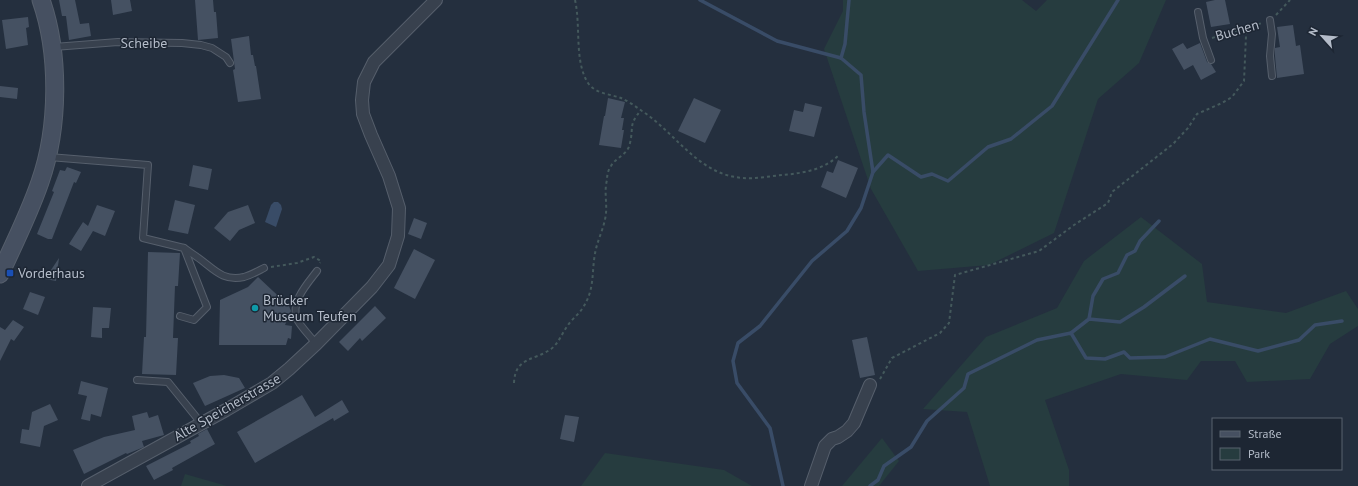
<svg xmlns="http://www.w3.org/2000/svg" width="1358" height="486" font-family="'PT Sans',sans-serif">
  <rect width="100%" height="100%" fill="#242f3e"/>
  <g fill="#263c3f">
    <path d="M 843,0 L 1022,0 L 1036,11 L 1047,0 L 1166,0 L 1139,63 L 1098,99 L 1054,233 L 989,265 L 918,271 L 871,189 L 824,49 L 843,11 Z"/>
    <path d="M 1141,217 L 1202,264 L 1207,302 L 1286,313 L 1346,291 L 1358,309 L 1358,326 L 1330,344 L 1310,379 L 1247,382 L 1235,361 L 1201,361 L 1187,380 L 1121,374 L 1045,400 L 1069,470 L 1069,486 L 990,486 L 967,412 L 923,409 L 986,337 L 1057,308 L 1084,261 Z"/>
    <path d="M 882,438 L 899,461 L 879,486 L 842,486 Z"/>
    <path d="M 605,453 L 724,470 L 752,486 L 581,486 Z"/>
    <path d="M 185,474 L 227,486 L 181,486 Z"/>
  </g>
  <path fill="#394c67" d="M 274,202 L 278,202 L 281,205 L 282,209 L 276,227 L 265,222 L 271,205 Z"/>
  <g fill="none" stroke-linecap="round" stroke-linejoin="round">
    <g stroke="#394c67" stroke-width="3.5">
      <path d="M 700,0 L 777,41 L 841,58 L 861,75 L 864,112 L 873,172 L 861,208 L 847,231 L 812,261 L 760,326 L 738,343 L 733,361 L 737,383 L 770,428 L 783,486"/>
      <path d="M 841,58 L 845,44 L 849,0"/>
      <path d="M 873,172 L 888,155 L 921,177 L 932,174 L 948,181 L 988,147 L 1011,139 L 1052,106 L 1118,0"/>
      <path d="M 1089,319 L 1093,296 L 1103,279 L 1118,273 L 1127,255 L 1135,251 L 1140,241 L 1159,221"/>
      <path d="M 1071,333 L 1089,319 L 1120,322 L 1144,307 L 1185,276"/>
      <path d="M 870,486 L 878,480 L 884,466 L 911,447 L 927,421 L 964,388 L 968,374 L 1037,340 L 1071,333 L 1086,358 L 1105,359 L 1124,352 L 1130,358 L 1165,357 L 1210,339 L 1258,351 L 1299,340 L 1315,325 L 1342,321"/>
    </g>
  </g>
  <g fill="#455162">
    <path d="M 59,0 L 75,0 L 80,24 L 89,23 L 91,36 L 69,40 L 66,16 L 62,16 Z"/>
    <path d="M 111,0 L 130,0 L 132,11 L 113,15 Z"/>
    <path d="M 195,0 L 213,0 L 214,12 L 216,12 L 218,38 L 198,40 Z"/>
    <path d="M 1215,0 L 1225,0 L 1230,24 L 1211,27 L 1206,2 Z"/>
    <path d="M 28,17 L 29,27 L 26,28 L 28,45 L 6,49 L 2,20 Z"/>
    <path d="M 1293,25 L 1296,46 L 1300,45 L 1304,74 L 1277,78 L 1275,56 L 1275,48 L 1280,47 L 1277,27 Z"/>
    <path d="M 249,36 L 251,55 L 253,55 L 255,66 L 256,66 L 261,99 L 238,102 L 233,70 L 235,69 L 231,39 Z"/>
    <path d="M 1183,43 L 1187,49 L 1200,43 L 1207,62 L 1211,64 L 1216,72 L 1201,80 L 1193,65 L 1184,70 L 1172,49 Z"/>
    <path d="M 0,86 L 18,88 L 17,99 L 0,97 Z"/>
    <path d="M 608,98 L 625,102 L 621,118 L 624,118 L 622,130 L 624,130 L 621,148 L 599,145 L 604,116 L 605,116 Z"/>
    <path d="M 694,98 L 721,110 L 705,143 L 678,131 Z"/>
    <path d="M 805,103 L 822,107 L 814,137 L 789,131 L 794,110 L 803,112 Z"/>
    <path d="M 838,160 L 858,168 L 846,198 L 821,187 L 827,171 L 833,173 Z"/>
    <path d="M 193,165 L 212,169 L 208,190 L 189,186 Z"/>
    <path d="M 67,167 L 81,172 L 76,183 L 74,182 L 52,239 L 48,239 L 37,234 L 54,192 L 52,191 L 60,170 L 65,171 Z"/>
    <path d="M 175,200 L 195,205 L 188,234 L 168,230 Z"/>
    <path d="M 97,205 L 115,211 L 105,236 L 93,231 L 81,251 L 69,244 L 83,222 L 88,226 Z"/>
    <path d="M 248,205 L 255,223 L 239,230 L 230,241 L 214,228 L 228,212 Z"/>
    <path d="M 414,218 L 427,223 L 421,239 L 408,234 Z"/>
    <path d="M 414,249 L 435,260 L 415,299 L 394,288 Z"/>
    <path d="M 148,252 L 180,253 L 178,286 L 175,286 L 173,338 L 178,338 L 176,375 L 142,374 L 144,337 L 146,337 Z"/>
    <path d="M 59,258 L 56,281 L 45,279 Z"/>
    <path d="M 258,277 L 289,306 L 291,311 L 285,325 L 292,326 L 291,339 L 288,338 L 286,345 L 219,345 L 220,300 L 248,287 Z"/>
    <path d="M 30,292 L 45,297 L 38,315 L 23,309 Z"/>
    <path d="M 375,306 L 386,318 L 362,341 L 360,338 L 348,351 L 339,342 Z"/>
    <path d="M 93,307 L 111,308 L 109,328 L 102,328 L 102,338 L 91,337 Z"/>
    <path d="M 13,320 L 24,327 L 14,341 L 11,339 L 0,361 L 0,327 L 5,330 Z"/>
    <path d="M 867,337 L 875,375 L 860,378 L 852,340 Z"/>
    <path d="M 224,375 L 239,378 L 245,388 L 205,406 L 193,383 L 210,376 Z"/>
    <path d="M 81,381 L 108,388 L 101,417 L 91,414 L 90,421 L 81,419 L 87,396 L 78,394 Z"/>
    <path d="M 302,395 L 315,417 L 342,400 L 349,412 L 334,421 L 333,418 L 255,463 L 237,432 Z"/>
    <path d="M 50,404 L 58,420 L 44,426 L 40,447 L 20,443 L 22,429 L 29,430 L 32,412 Z"/>
    <path d="M 147,412 L 149,418 L 158,415 L 164,435 L 142,441 L 144,447 L 127,454 L 126,453 L 84,474 L 73,450 L 104,437 L 135,430 L 132,416 Z"/>
    <path d="M 565,415 L 579,417 L 574,442 L 560,439 Z"/>
    <path d="M 207,429 L 215,444 L 172,468 L 173,470 L 154,480 L 146,466 L 191,443 L 190,441 L 199,436 L 198,434 Z"/>
  </g>
  <g fill="none" stroke-linecap="round" stroke-linejoin="round">
    <g stroke="#565f6c" stroke-width="8">
      <g id="service">
        <path d="M 1198,12 L 1203,38 L 1211,60"/>
        <path d="M 1270,20 L 1272,34 L 1270,56 L 1272,76"/>
        <path d="M 54,47 L 118,42 L 182,43 L 201,45 L 212,48 L 226,57 L 230,63"/>
        <path d="M 49,157 L 148,165 L 143,238 L 184,248 L 207,307 L 194,320 L 180,316"/>
        <path d="M 184,248 C 188,251 193,254 197,257 C 213,268 222,282 244,277 C 251,275 258,271 264,268"/>
        <path d="M 316,344 C 312,338 299,325 297,319 C 290,302 308,283 317,271"/>
        <path d="M 137,380 L 168,382 L 201,423"/>
      </g>
    </g>
    <g stroke="#565f6c" stroke-width="14">
      <g id="minor">
        <path d="M 88,486 L 226,410 L 272,383 L 289,369 L 316,344 L 372,287 L 389,265 L 398,236 L 399,208 L 389,176 L 371,135 L 363,114 L 362,100 L 364,82 L 374,62 L 436,0"/>
        <path d="M 811,486 L 825,446 L 832,439 L 838,437 L 847,431 L 854,423 L 870,385"/>
      </g>
    </g>
    <g stroke="#565f6c" stroke-width="19">
      <path id="secondary" d="M 0,274 C 14,244 29,214 40,182 C 59,128 60,54 41,0"/>
    </g>
    <g stroke="#44595c" stroke-width="2" stroke-dasharray="3 3" stroke-linecap="butt">
      <path d="M 575,0 C 581,26 574,61 588,83 C 596,94 610,94 621,98 C 628,101 635,106 642,111 C 676,133 698,175 743,178 C 756,179 770,176 783,175 C 803,173 824,170 839,155"/>
      <path d="M 1276,15 L 1290,0"/>
      <path d="M 1212,38 L 1262,23"/>
      <path d="M 271,267 L 297,263 L 314,257 L 321,261 L 320,263"/>
      <path d="M 880,379 L 892,358 L 940,333 L 949,323 L 955,275 L 1039,251 L 1074,225 L 1108,203 L 1112,192 L 1173,144 L 1188,128 L 1197,114 L 1222,103 L 1232,97 L 1244,81 L 1246,36 L 1245,29"/>
      <path d="M 514,383 C 515,357 534,361 551,349 C 559,343 562,333 568,325 C 572,319 578,315 582,309 C 597,287 590,269 597,245 C 600,235 605,224 606,213 C 607,202 604,191 607,180 C 607,175 608,170 611,166 C 616,157 628,155 630,143 C 634,126 628,126 641,110"/>
    </g>
    <use href="#service" stroke="#38414e" stroke-width="6"/>
    <use href="#minor" stroke="#38414e" stroke-width="12"/>
    <use href="#secondary" stroke="#465061" stroke-width="17"/>
  </g>
  <rect fill="#1a4fb4" stroke="#1d2633" stroke-width="1.5" x="6" y="269" width="8" height="8" rx="2"/>
  <circle fill="#0f9aa8" stroke="#1d2633" stroke-width="1.5" cx="255" cy="308" r="4"/>
  <g text-anchor="middle" dominant-baseline="central" stroke-width="3" stroke-linejoin="round" paint-order="stroke">
    <g font-size="14" fill="#b4bcc9" stroke="#1d2633">
      <text transform="translate(1237 30) rotate(-16)">Buchen</text>
      <text x="144" y="43">Scheibe</text>
      <text transform="translate(227 407) rotate(-30)">Alte Speicherstrasse</text>
    </g>
    <g font-size="14" fill="#b4bcc9" stroke="#1d2633" text-anchor="start">
      <text x="18" y="273">Vorderhaus</text>
      <text x="263" y="300">Brücker<tspan x="263" dy="16">Museum Teufen</tspan></text>
    </g>
  </g>
  <rect x="1212" y="418" width="130" height="52" fill="#1d2633" stroke="#59626f"/>
  <rect x="1220" y="431" width="20" height="6" fill="#465061" stroke="#59626f"/>
  <text x="1248" y="438" font-size="12" fill="#b4bcc9">Straße</text>
  <rect x="1220" y="448" width="20" height="12" fill="#263c3f" stroke="#59626f"/>
  <text x="1248" y="458" font-size="12" fill="#b4bcc9">Park</text>
  <g transform="translate(1322 36) rotate(297)" stroke="#1d2633" stroke-width="3" paint-order="stroke">
  <path d="M0-3L7 15L0 10L-7 15Z" fill="#b4bcc9"/>
  <text y="-6" font-size="11" font-weight="bold" text-anchor="middle" fill="#b4bcc9">N</text>
  </g>
</svg>
